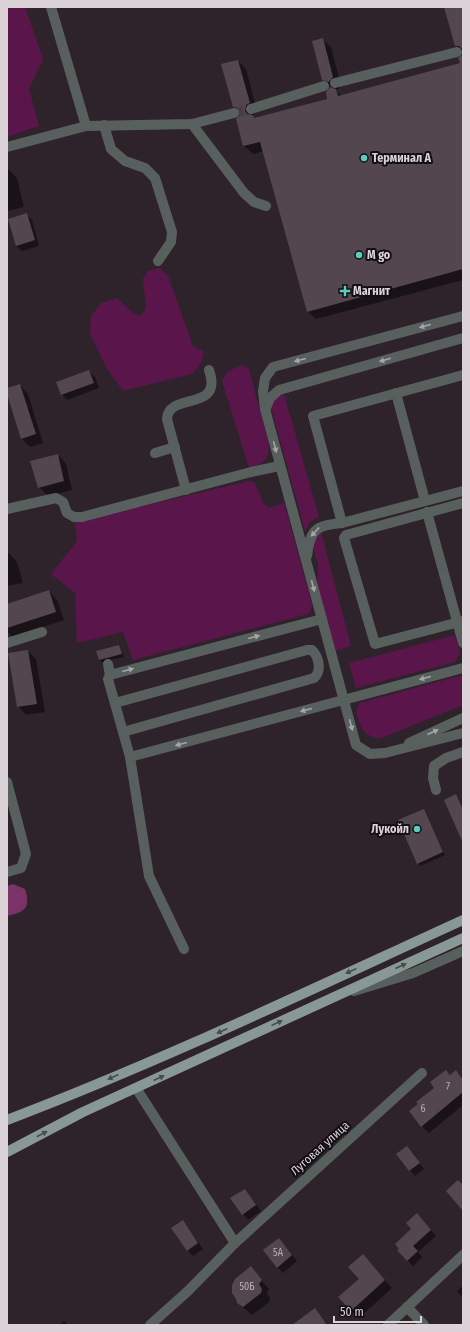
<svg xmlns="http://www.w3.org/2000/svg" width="470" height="1332" font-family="'Fira Sans Condensed',sans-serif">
  <rect width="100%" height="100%" fill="#2f232b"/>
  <g fill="#5a154a">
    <path d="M 7,7 L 25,7 L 43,59 L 29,89 L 39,126 L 7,137 Z"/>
    <path d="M 160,268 L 168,276 L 193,346 L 204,352 L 200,365 L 192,374 L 123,391 L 107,369 L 90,334 L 91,316 L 101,303 L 117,298 L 133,313 L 140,316 L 146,309 L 143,279 L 148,271 Z"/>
    <path d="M 242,365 L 249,369 L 269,445 C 269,460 262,465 249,468 L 222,381 L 228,371 Z"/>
    <path d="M 284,394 L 319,517 L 310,522 L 305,531 L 270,404 L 275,396 Z"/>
    <path d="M 250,481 L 255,483 L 264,504 L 269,508 L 284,503 L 312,604 L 311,610 L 308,614 L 133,660 L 123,632 L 77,643 L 75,593 L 51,574 L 77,541 L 75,522 Z"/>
    <path d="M 321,532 L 351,646 L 335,651 L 318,588 L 318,564 L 313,545 L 315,536 Z"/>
    <path d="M 455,635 L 460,653 L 455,662 L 356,688 L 349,663 Z"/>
    <path d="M 463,675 L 463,705 L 379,739 C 361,734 361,727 356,711 L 360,703 Z"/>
  </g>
  <path fill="#793367" d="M 13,884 L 25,889 C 31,908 25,912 7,916 L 7,886 Z"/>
  <g fill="#0007">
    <path d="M 445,7 L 463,7 L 463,53 L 456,45 Z"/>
    <path d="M 322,39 L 331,47 L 341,86 L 336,91 L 342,96 L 461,64 L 463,56 L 463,280 L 316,319 L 307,311 L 264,151 L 253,154 L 244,146 L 241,114 L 234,106 L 238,61 L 246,69 L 257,111 L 254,113 L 253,117 L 256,119 L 329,99 L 332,88 L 323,79 Z"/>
    <path d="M 7,168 L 17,178 L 24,207 L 7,211 Z"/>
    <path d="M 26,214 L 32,220 L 39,246 L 22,251 L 16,246 Z"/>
    <path d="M 89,372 L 95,377 L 99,388 L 67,400 L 62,394 Z"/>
    <path d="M 20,385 L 28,394 L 43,443 L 30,447 L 22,439 L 7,391 L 7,389 Z"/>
    <path d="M 58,455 L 66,464 L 72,490 L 48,496 L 39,487 Z"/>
    <path d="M 9,553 L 17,562 L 23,583 L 7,586 L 7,554 Z"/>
    <path d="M 49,591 L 57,600 L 64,620 L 13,637 L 7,631 L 7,605 Z"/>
    <path d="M 119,646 L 124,657 L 102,662 L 99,660 Z"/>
    <path d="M 28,651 L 36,659 L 45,712 L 26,715 L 18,706 Z"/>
    <path d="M 423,810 L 445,855 L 420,866 L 418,863 Z"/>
    <path d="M 446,1071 L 451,1076 L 456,1072 L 463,1079 L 463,1105 L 429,1133 L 422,1126 L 436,1088 Z"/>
    <path d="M 407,1148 L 424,1169 L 415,1176 L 398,1155 Z"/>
    <path d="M 244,1190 L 261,1211 L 248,1220 L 243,1214 Z"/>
    <path d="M 422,1220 L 436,1236 L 418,1252 L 422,1257 L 413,1266 L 398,1250 L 413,1229 Z"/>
    <path d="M 183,1221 L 203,1249 L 193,1256 L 187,1250 Z"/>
    <path d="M 284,1245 L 297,1261 L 283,1273 L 277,1267 Z"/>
    <path d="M 363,1256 L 392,1288 L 359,1318 L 351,1311 L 360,1279 Z"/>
    <path d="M 251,1268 L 269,1289 L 267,1293 L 270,1298 L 269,1302 L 252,1315 L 238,1303 Z"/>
    <path d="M 462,1286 L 463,1288 L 463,1298 L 457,1291 Z"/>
    <path d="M 315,1310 L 328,1325 L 293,1325 Z"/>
    <path d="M 64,1321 L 68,1325 L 59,1325 Z"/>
  </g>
  <g fill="#53464f">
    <path d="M 444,7 L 463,7 L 463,50 L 459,46 L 455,46 Z"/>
    <path d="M 323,38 L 333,77 L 329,82 L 322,80 L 312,41 Z"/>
    <path d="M 463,54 L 463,269 L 307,312 L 260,142 L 243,146 L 236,119 L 240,115 L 240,111 L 236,107 L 233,107 L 221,64 L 238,60 L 250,103 L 246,105 L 245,111 L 247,114 L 253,115 L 254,118 L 327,99 L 326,92 L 330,87 L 336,89 L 338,96 L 460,63 L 458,58 Z"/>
    <path d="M 27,213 L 35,240 L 16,246 L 8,219 Z"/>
    <path d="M 89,370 L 94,383 L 61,395 L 56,382 Z"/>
    <path d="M 20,384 L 36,434 L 21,439 L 7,394 L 7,388 Z"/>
    <path d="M 58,454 L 64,481 L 38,488 L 30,461 Z"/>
    <path d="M 49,590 L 56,612 L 7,628 L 7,604 Z"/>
    <path d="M 119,645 L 122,654 L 99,660 L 96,651 Z"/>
    <path d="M 28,650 L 37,704 L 17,707 L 8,653 Z"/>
    <path d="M 456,794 L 463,810 L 463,843 L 444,800 Z"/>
    <path d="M 424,809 L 443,852 L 417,864 L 398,820 Z"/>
    <path d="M 446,1070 L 450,1075 L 456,1070 L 463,1080 L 463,1092 L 421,1127 L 409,1111 L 418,1104 L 416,1102 L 434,1088 L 430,1082 Z"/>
    <path d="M 407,1146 L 420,1163 L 409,1171 L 396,1154 Z"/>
    <path d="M 458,1180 L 463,1185 L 463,1211 L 446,1191 Z"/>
    <path d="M 245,1189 L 256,1205 L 242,1215 L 230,1198 Z"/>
    <path d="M 417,1213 L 431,1230 L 413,1246 L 418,1251 L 407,1261 L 397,1250 L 399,1249 L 395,1244 L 411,1229 L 406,1223 Z"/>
    <path d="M 183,1220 L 198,1243 L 187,1251 L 171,1228 Z"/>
    <path d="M 279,1238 L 292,1255 L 277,1268 L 263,1250 Z"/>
    <path d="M 363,1254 L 385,1280 L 351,1311 L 338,1297 L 359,1279 L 348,1267 Z"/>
    <path d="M 251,1266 L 262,1280 L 259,1284 L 262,1289 L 261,1293 L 243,1307 L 237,1303 L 236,1299 L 232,1293 L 232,1285 L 235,1279 Z"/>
    <path d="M 315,1308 L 327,1325 L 292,1325 Z"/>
  </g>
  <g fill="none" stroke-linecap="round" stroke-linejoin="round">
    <path stroke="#493d45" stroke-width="10" stroke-dasharray="10 5" stroke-linecap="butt" d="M 234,113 L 251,109"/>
    <g stroke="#58605e" stroke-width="10">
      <path d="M 51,7 L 86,126 L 192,124 L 234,113"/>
      <path d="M 335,83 L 457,52"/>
      <path d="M 251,109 L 324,86"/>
      <path d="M 192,124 L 244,193 L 254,202 L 266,206"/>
      <path d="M 104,125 L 111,149 L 125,161 L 145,168 L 155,178 L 172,232 L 171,242 L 158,261"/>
      <path d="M 7,147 L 86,126"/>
      <path d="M 463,316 L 273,367 L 265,378 L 263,391 L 265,409 L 356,745 L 370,754 L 385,753 L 463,733"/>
      <path d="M 396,393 L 425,501"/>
      <path d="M 266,408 L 270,398 L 279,390 L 463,338"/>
      <path d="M 155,453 L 175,447"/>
      <path d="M 186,490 L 167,419 C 168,391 224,413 209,370"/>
      <path d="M 463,503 L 346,535 L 344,538 L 375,644 L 463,621"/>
      <path d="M 7,509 L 56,498 L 63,502 L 67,513 L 74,517 L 82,517 L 251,472 L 279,466"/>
      <path d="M 427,512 L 463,643"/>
      <path d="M 342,523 L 313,416 L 463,375"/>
      <path d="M 307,556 C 310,530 315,525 342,523 L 463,491"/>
      <path d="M 322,619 L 110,675 L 108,679 L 130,757 L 463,668"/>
      <path d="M 7,643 L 42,632"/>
      <path d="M 108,664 L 110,675"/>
      <path d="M 115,703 L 307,650 L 312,650 C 319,657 322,671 314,678 L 123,732"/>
      <path d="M 409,743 L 463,718"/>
      <path d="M 130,757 L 149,876 L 184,949"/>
      <path d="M 7,782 L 26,854 L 21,868 L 7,872"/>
      <path d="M 436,790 L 433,778 L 434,766 L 446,758 L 463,752"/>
      <path d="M 354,991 L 413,973 L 463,951"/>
      <path d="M 136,1088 L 235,1243 L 188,1291 L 150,1325"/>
      <path d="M 235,1243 L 422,1073"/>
      <path d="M 407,1307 L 424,1325"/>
      <path d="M 388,1325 L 463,1255"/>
    </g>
    <g stroke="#889895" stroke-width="10">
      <path d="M 7,1120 C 162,1061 312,989 463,920"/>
      <path d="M 7,1152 L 83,1112 L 463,938"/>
    </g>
  </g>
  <defs><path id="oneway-solid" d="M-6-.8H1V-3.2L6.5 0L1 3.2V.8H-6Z"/></defs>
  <g fill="#a7a5a7">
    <use href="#oneway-solid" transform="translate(425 326) rotate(165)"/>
    <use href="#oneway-solid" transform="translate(300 360) rotate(165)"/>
    <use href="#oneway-solid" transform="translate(385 360) rotate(164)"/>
    <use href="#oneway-solid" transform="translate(275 447) rotate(76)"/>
    <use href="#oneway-solid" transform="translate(315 532) rotate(133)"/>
    <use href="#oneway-solid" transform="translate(313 586) rotate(75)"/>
    <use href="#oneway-solid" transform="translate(254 637) rotate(-15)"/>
    <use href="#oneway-solid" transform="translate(128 670) rotate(-15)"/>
    <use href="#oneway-solid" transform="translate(425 678) rotate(165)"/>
    <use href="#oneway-solid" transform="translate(306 710) rotate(165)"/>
    <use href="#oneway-solid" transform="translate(351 725) rotate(75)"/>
    <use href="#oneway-solid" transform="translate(433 732) rotate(-24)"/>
    <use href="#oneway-solid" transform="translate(181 744) rotate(165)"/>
  </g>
  <g fill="#484c4d">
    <use href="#oneway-solid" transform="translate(401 966) rotate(-24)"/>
    <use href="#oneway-solid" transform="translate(351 971) rotate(155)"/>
    <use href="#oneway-solid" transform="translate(277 1023) rotate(-25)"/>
    <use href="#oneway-solid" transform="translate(222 1031) rotate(155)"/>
    <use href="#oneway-solid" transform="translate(113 1077) rotate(156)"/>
    <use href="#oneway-solid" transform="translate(159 1078) rotate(-25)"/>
    <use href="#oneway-solid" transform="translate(42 1134) rotate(-28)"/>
  </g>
  <g fill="#5acebe" stroke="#130e12" stroke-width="1.5">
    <circle cx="364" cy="158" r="4"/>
    <circle cx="359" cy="255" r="4"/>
    <path d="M343 285h4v4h4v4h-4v4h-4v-4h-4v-4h4z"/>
    <circle cx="417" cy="829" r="4"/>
  </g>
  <g text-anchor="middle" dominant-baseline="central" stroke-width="4" stroke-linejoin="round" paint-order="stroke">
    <g font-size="10" fill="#b9b0b6">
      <text x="448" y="1087">7</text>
      <text x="423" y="1109">6</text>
      <text x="278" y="1253">5А</text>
      <text x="247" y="1287">50Б</text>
    </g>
    <g font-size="12" font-weight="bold" fill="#dbd3d8" stroke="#130e12" text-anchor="start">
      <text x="372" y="158">Терминал А</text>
      <text x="367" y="255">М go</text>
      <text x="353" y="291">Магнит</text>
      <text x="409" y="829" text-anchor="end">Лукойл</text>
    </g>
    <g font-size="12" fill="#dbd3d8" stroke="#130e12">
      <text transform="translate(320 1148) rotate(-42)">Луговая улица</text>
    </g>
  </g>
  <rect width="470" height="1332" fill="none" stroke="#dbd3d8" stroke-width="16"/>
  <path d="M334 1316v6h87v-6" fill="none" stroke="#dbd3d8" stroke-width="2"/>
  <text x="340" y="1316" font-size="12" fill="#dbd3d8" stroke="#130e12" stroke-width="3" paint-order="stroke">50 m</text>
</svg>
